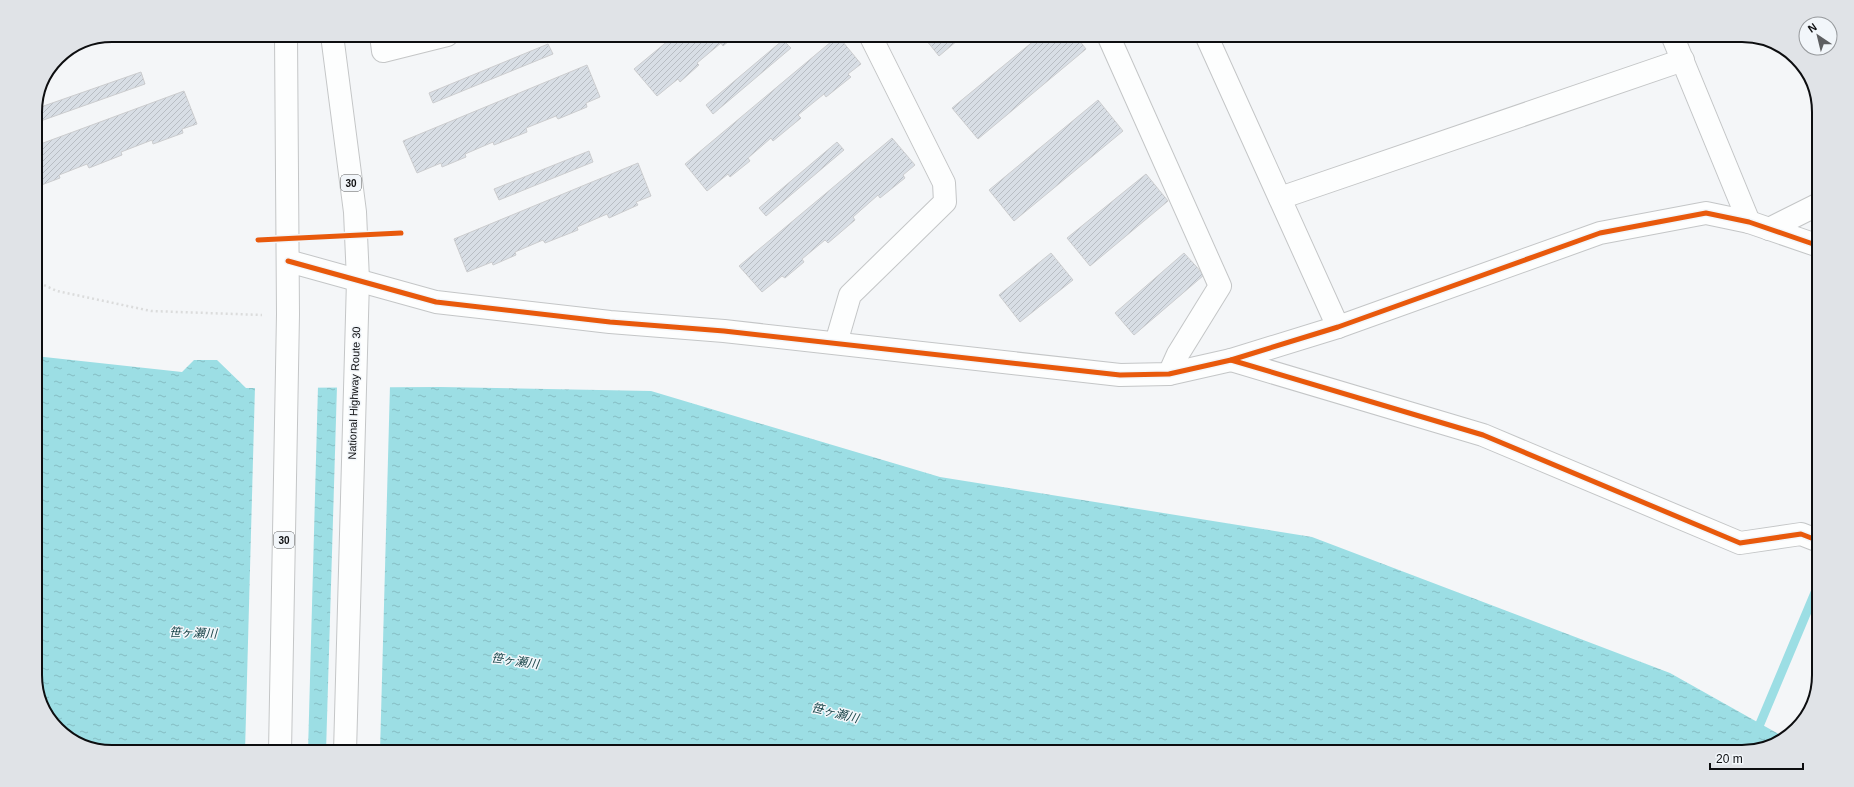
<svg xmlns="http://www.w3.org/2000/svg" width="1854" height="787" font-family="Helvetica,'Noto Sans JP',sans-serif">
  <defs>
    <pattern id="water-ripples" width="26" height="14" patternUnits="userSpaceOnUse"><rect width="26" height="14" fill="#9cdee4"/><path d="M2 4q2-2 4 0t4 0M15 11q2-2 4 0t4 0" fill="none" stroke="#85bdc3"/></pattern>
    <pattern id="building-hatch" width="6" height="6" patternUnits="userSpaceOnUse"><rect width="6" height="6" fill="#d8dee5"/><path d="M-1 1l2-2M0 6l6-6M5 7l2-2" fill="none" stroke="#b8bdc3"/></pattern>
  </defs>
  <rect width="100%" height="100%" fill="#f4f6f8"/>
  <path fill="url(#water-ripples)" d="M 35,356 L 182,372 L 194,360 L 217,360 L 246,388 L 440,387 L 651,391 L 940,477 L 1312,537 L 1670,673 L 1786,738 L 1742,752 L 112,752 L 83,746 L 51,722 L 35,680 Z"/>
  <g fill="#f4f6f8">
    <path d="M 390,385 L 380,752 L 326,752 L 337,386 Z"/>
    <path d="M 255,386 L 318,386 L 308,752 L 245,752 Z"/>
  </g>
  <g fill="none" stroke-linecap="round" stroke-linejoin="round">
    <path stroke="#9cdee4" stroke-width="9" d="M 1749,750 L 1819,583"/>
  </g>
  <g fill="url(#building-hatch)" stroke="#cccdcf">
    <path d="M 675,35 L 736,35 L 723,46 L 721,43 L 697,63 L 699,65 L 680,82 L 678,79 L 657,96 L 634,69 Z"/>
    <path d="M 922,35 L 964,35 L 939,56 Z"/>
    <path d="M 1041,35 L 1075,35 L 1086,49 L 978,139 L 952,108 Z"/>
    <path d="M 838,36 L 861,64 L 848,74 L 851,77 L 826,97 L 824,94 L 798,115 L 801,118 L 773,141 L 771,138 L 748,158 L 750,161 L 730,177 L 728,174 L 707,191 L 685,164 Z"/>
    <path d="M 783,40 L 791,48 L 713,114 L 706,105 Z"/>
    <path d="M 548,44 L 553,54 L 433,103 L 429,93 Z"/>
    <path d="M 587,65 L 600,97 L 586,103 L 587,107 L 558,119 L 556,116 L 526,128 L 527,132 L 494,145 L 493,142 L 465,154 L 466,157 L 442,167 L 441,163 L 417,173 L 403,141 Z"/>
    <path d="M 141,72 L 145,84 L 35,123 L 35,109 Z"/>
    <path d="M 184,91 L 197,124 L 182,129 L 183,133 L 153,144 L 152,140 L 121,152 L 122,155 L 89,168 L 87,164 L 59,175 L 60,178 L 36,187 L 35,146 Z"/>
    <path d="M 1098,100 L 1123,131 L 1014,221 L 989,190 Z"/>
    <path d="M 892,138 L 915,165 L 903,175 L 905,178 L 880,198 L 878,195 L 853,217 L 855,220 L 828,243 L 825,240 L 802,259 L 804,262 L 785,278 L 782,276 L 762,292 L 739,266 Z"/>
    <path d="M 837,142 L 844,150 L 766,216 L 759,208 Z"/>
    <path d="M 589,151 L 593,162 L 499,200 L 494,189 Z"/>
    <path d="M 638,163 L 651,196 L 636,202 L 638,205 L 609,218 L 607,214 L 577,227 L 578,230 L 545,243 L 543,240 L 515,252 L 516,255 L 493,265 L 492,262 L 467,272 L 454,239 Z"/>
    <path d="M 1146,174 L 1168,201 L 1090,266 L 1067,238 Z"/>
    <path d="M 1051,253 L 1073,280 L 1020,322 L 999,295 Z"/>
    <path d="M 1184,253 L 1204,275 L 1134,335 L 1115,313 Z"/>
  </g>
  <g fill="none" stroke-linecap="round" stroke-linejoin="round">
    <g stroke="#c4c6c7" stroke-width="24">
      <g id="minor">
        <path d="M 381,35 L 383,51 L 447,35"/>
        <path d="M 1108,35 L 1220,286 L 1178,354 L 1169,374"/>
        <path d="M 1206,35 L 1338,327"/>
        <path d="M 1672,35 L 1749,222"/>
        <path d="M 1280,198 L 1683,60"/>
        <path d="M 1769,229 L 1819,204"/>
        <path d="M 836,343 L 850,295 L 945,202 L 944,183 L 870,35"/>
        <path d="M 1231,360 L 1483,435 L 1740,543 L 1801,534 L 1819,541"/>
      </g>
    </g>
    <g stroke="#c4c6c7" stroke-width="24">
      <path id="tertiary" d="M 288,261 L 436,302 L 610,322 L 724,331 L 1120,375 L 1169,374 L 1231,360 L 1338,327 L 1600,233 L 1706,213 L 1749,222 L 1819,246"/>
    </g>
    <g stroke="#c4c6c7" stroke-width="24">
      <g id="trunk">
        <path d="M 332,35 L 355,212 L 358,280 L 345,752"/>
        <path d="M 280,752 L 288,314 L 286,35"/>
      </g>
    </g>
    <path stroke="#dbdcdc" stroke-width="2.5" stroke-dasharray="2 3" stroke-linecap="butt" d="M 35,281 L 57,291 L 151,311 L 262,315"/>
    <use href="#minor" stroke="#fdfefe" stroke-width="22"/>
    <use href="#tertiary" stroke="#fdfefe" stroke-width="22"/>
    <use href="#trunk" stroke="#fdfefe" stroke-width="22"/>
    <g stroke="#f2f6fa" stroke-width="8">
      <g id="cycleway">
        <path d="M 258,240 L 401,233"/>
        <path d="M 288,261 L 436,302 L 610,322 L 724,331 L 1120,375 L 1169,374 L 1231,360 L 1338,327 L 1600,233 L 1706,213 L 1749,222 L 1819,246"/>
        <path d="M 1231,360 L 1483,435 L 1740,543 L 1801,534 L 1819,541"/>
      </g>
    </g>
    <use href="#cycleway" stroke="#e8590c" stroke-width="5"/>
  </g>
  <g text-anchor="middle" dominant-baseline="central" stroke-width="3" stroke-linejoin="round" paint-order="stroke">
    <g fill="#f2f6fa" stroke="#525456" stroke-width="1">
      <rect x="341" y="175" width="20" height="16" rx="3"/>
      <rect x="274" y="532" width="20" height="16" rx="3"/>
    </g>
    <g font-size="10" font-weight="bold" fill="#0d0e10">
      <text x="351" y="183">30</text>
      <text x="284" y="540">30</text>
    </g>
    <g font-size="11" fill="#0d0e10" stroke="#f2f6fa">
      <text transform="translate(354 393) rotate(-88)">National Highway Route 30</text>
    </g>
    <g font-size="12" font-style="italic" fill="#1b464a" stroke="#f2f6fa">
      <text transform="translate(193 633) rotate(2)">笹ヶ瀬川</text>
      <text transform="translate(515 661) rotate(8)">笹ヶ瀬川</text>
      <text transform="translate(835 713) rotate(14)">笹ヶ瀬川</text>
    </g>
  </g>
  <path d="M0 0H1854V787H0ZM112 42H1742A70 70 0 0 1 1812 112V675A70 70 0 0 1 1742 745H112A70 70 0 0 1 42 675V112A70 70 0 0 1 112 42Z" fill="#e0e3e7" fill-rule="evenodd"/>
  <path fill="none" stroke="#0d0e10" stroke-width="2" d="M112 42H1742A70 70 0 0 1 1812 112V675A70 70 0 0 1 1742 745H112A70 70 0 0 1 42 675V112A70 70 0 0 1 112 42Z"/>
  <g transform="translate(1818 36) rotate(325)"><circle r="19" fill="#f2f6fa" stroke="#96999c"/>
  <path d="M0-3L7 15L0 10L-7 15Z" fill="#5e5f61"/>
  <text y="-6" font-size="11" font-weight="bold" text-anchor="middle" fill="#0d0e10">N</text>
  </g>
  <path d="M1710 763v6h93v-6" fill="none" stroke="#0d0e10" stroke-width="2"/>
  <text x="1716" y="763" font-size="12" fill="#0d0e10" stroke="#f2f6fa" stroke-width="3" paint-order="stroke">20 m</text>
</svg>
